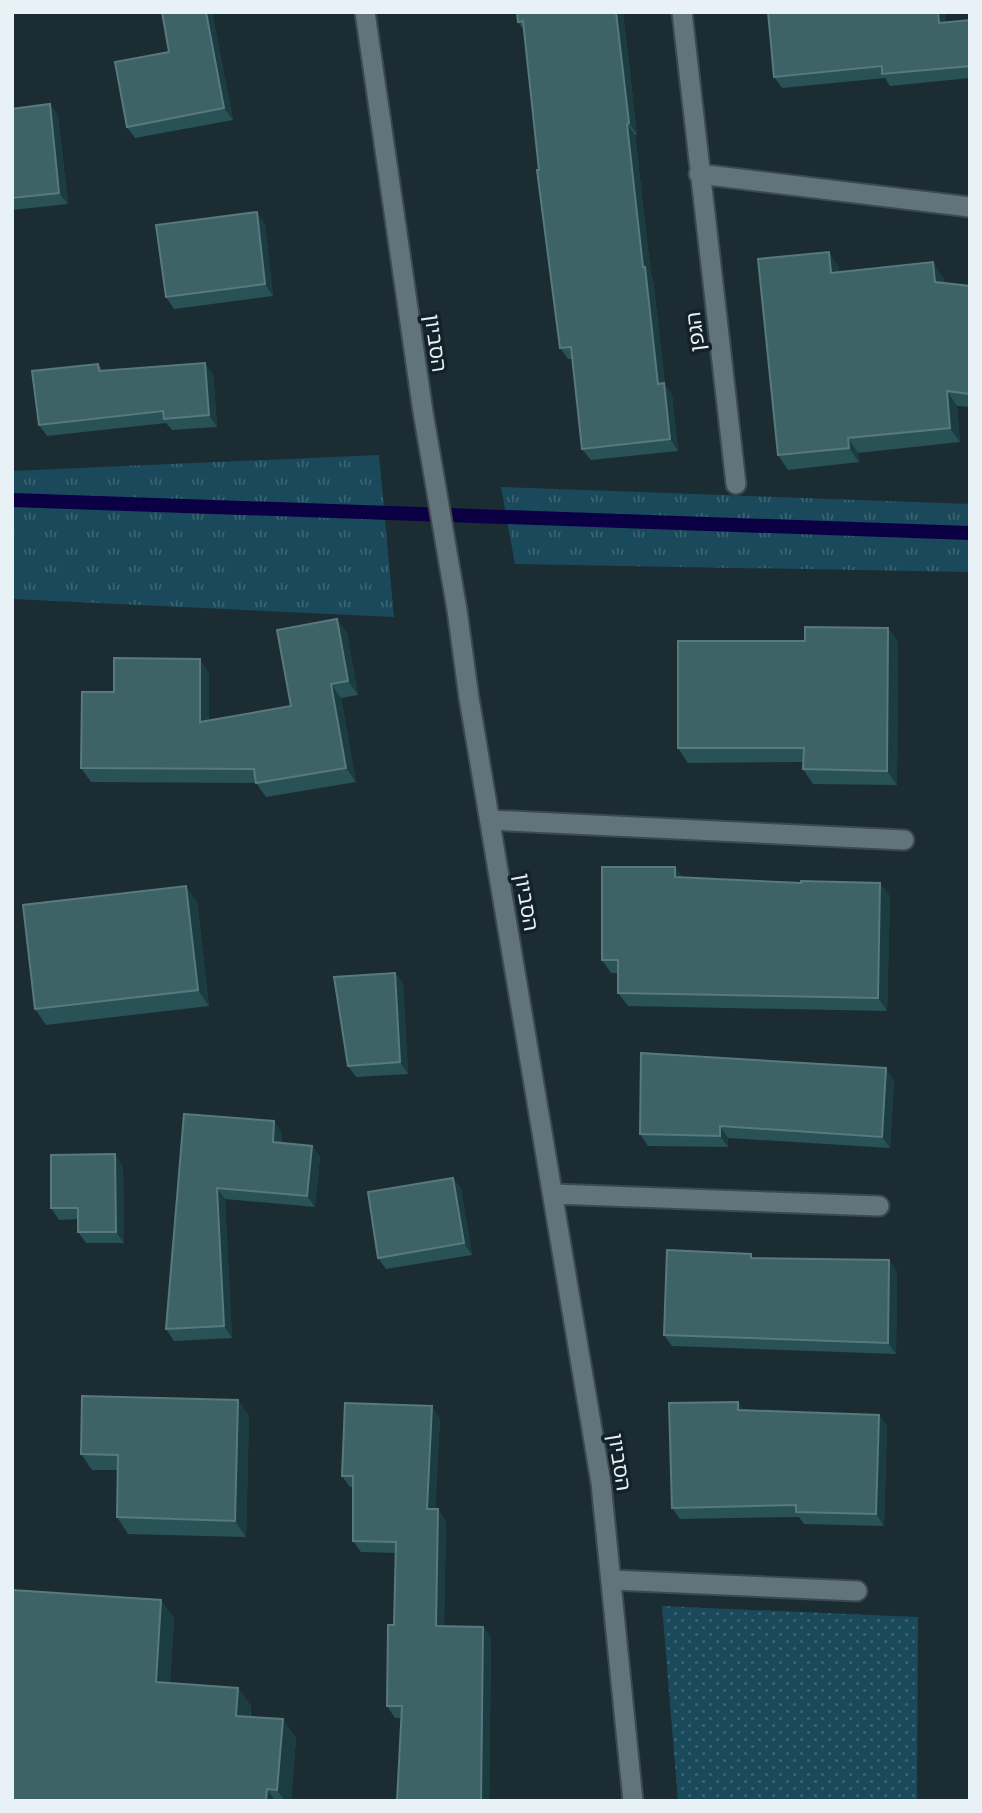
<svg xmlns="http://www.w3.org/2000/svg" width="982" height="1813" font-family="Merriweather,'Noto Sans Hebrew',serif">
  <defs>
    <pattern id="grass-tufts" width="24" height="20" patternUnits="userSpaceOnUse" patternTransform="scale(1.75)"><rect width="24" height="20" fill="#1a495b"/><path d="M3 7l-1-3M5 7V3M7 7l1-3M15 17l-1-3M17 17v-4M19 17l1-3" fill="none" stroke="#3b6473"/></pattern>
    <pattern id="park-dots" width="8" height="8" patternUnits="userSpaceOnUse" patternTransform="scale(1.75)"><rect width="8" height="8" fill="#1a495b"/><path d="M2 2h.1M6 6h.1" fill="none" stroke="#3b6473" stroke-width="1.8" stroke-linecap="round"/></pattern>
  </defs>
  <rect width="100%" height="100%" fill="#1c2c33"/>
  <g fill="url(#grass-tufts)">
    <path d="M 379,455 L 394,617 L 12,599 L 12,471 Z"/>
    <path d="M 501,487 L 970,504 L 970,572 L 515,564 Z"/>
  </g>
  <path fill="url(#park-dots)" d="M 662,1606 L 918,1617 L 917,1801 L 678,1801 Z"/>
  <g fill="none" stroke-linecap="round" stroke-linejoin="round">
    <path stroke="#0c0045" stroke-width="14" d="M 12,500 L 970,533"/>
    <g stroke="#3c4950" stroke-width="23">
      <g id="minor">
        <path d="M 682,12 L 736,484"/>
        <path d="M 699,174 L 970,207"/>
        <path d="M 490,820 L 904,840"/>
        <path d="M 553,1194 L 879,1206"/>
        <path d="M 612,1580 L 857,1591"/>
      </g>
    </g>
    <g stroke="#3c4950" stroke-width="23">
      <path id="tertiary" d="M 365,12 L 423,412 L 457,610 L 469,698 L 601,1483 L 633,1801"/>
    </g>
    <use href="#minor" stroke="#61737b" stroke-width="19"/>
    <use href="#tertiary" stroke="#61737b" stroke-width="19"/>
  </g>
  <g fill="#285256">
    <path d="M 162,12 L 212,12 L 233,120 L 135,138 L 127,127 L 169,52 Z"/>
    <path d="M 517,12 L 623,12 L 637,135 L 635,135 L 651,275 L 653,279 L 665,385 L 672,395 L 678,451 L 591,460 L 582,449 L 572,359 L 568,359 L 560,348 L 524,30 L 518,22 Z"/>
    <path d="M 970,20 L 970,78 L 890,86 L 885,78 L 782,88 L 774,77 L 946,23 Z"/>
    <path d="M 50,104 L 58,116 L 68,204 L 12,210 L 12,109 Z"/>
    <path d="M 265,224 L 273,296 L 174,309 L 166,297 Z"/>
    <path d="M 839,267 L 839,272 L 943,277 L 944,283 L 970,286 L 970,407 L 957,406 L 960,442 L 858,453 L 859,462 L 788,470 L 778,455 Z"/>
    <path d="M 98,364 L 103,371 L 213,374 L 217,427 L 172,430 L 166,423 L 47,436 L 39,425 Z"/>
    <path d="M 337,619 L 347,633 L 358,695 L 341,698 L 356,782 L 266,797 L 256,783 L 91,782 L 81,768 L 114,692 L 209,673 L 209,720 L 291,706 Z"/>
    <path d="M 888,628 L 898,642 L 897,785 L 813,784 L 803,769 L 803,762 L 688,763 L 678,748 Z"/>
    <path d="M 675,867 L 682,877 L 890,896 L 887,1011 L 628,1006 L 618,993 L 618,973 L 611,973 L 602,960 Z"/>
    <path d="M 197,902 L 209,1006 L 46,1025 L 35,1009 Z"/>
    <path d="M 395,973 L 403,984 L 408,1074 L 356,1077 L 348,1066 Z"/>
    <path d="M 894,1080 L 890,1148 L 728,1138 L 728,1147 L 648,1146 L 640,1134 Z"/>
    <path d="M 184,1114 L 282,1133 L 282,1143 L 312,1146 L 320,1157 L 315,1207 L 225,1199 L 232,1338 L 174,1341 L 166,1329 Z"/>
    <path d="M 123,1166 L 124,1243 L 86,1243 L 78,1232 L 78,1219 L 59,1220 L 51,1208 Z"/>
    <path d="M 453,1178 L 461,1189 L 472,1255 L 386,1269 L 378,1258 Z"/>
    <path d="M 754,1258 L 897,1271 L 896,1354 L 672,1346 L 664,1335 Z"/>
    <path d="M 238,1400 L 249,1416 L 246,1537 L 128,1534 L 117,1517 L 118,1470 L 92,1470 L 81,1454 Z"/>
    <path d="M 738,1402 L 744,1411 L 879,1415 L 887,1426 L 884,1526 L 804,1524 L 799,1517 L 680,1519 L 672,1508 Z"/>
    <path d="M 440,1418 L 435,1509 L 438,1509 L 446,1521 L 444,1626 L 483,1627 L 491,1638 L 489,1801 L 397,1801 L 401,1718 L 395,1718 L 387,1706 L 394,1625 L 396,1553 L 361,1552 L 353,1541 L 353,1487 L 350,1487 L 342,1476 Z"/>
    <path d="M 161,1600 L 174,1618 L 170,1683 L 238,1688 L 251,1706 L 251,1717 L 283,1719 L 296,1738 L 291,1801 L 12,1801 Z"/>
  </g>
  <g fill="#1b3c41">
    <path d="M 206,12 L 212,12 L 233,120 L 224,108 Z"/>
    <path d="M 616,12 L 623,12 L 637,135 L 629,123 Z"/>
    <path d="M 938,12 L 945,12 L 947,35 L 939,23 Z"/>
    <path d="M 50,104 L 58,116 L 68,204 L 59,193 Z"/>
    <path d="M 627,124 L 635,135 L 651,275 L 653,279 L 665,385 L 672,395 L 678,451 L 670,439 L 658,384 L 643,267 Z"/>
    <path d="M 257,212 L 265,224 L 273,296 L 265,284 Z"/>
    <path d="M 829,252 L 839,267 L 841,287 L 831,273 Z"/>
    <path d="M 933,262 L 943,277 L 945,296 L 935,282 Z"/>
    <path d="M 205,363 L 213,374 L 217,427 L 209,415 Z"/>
    <path d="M 947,391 L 957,406 L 960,442 L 950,428 Z"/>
    <path d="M 848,438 L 858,453 L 859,462 L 849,448 Z"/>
    <path d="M 337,619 L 347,633 L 358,695 L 348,681 Z"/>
    <path d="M 888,628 L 898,642 L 897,785 L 887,771 Z"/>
    <path d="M 200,659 L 209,673 L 209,736 L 200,722 Z"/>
    <path d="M 331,684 L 341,698 L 356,782 L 346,768 Z"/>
    <path d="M 675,867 L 684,880 L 675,877 Z"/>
    <path d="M 880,883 L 890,896 L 887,1011 L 878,998 Z"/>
    <path d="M 186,886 L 197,902 L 209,1006 L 198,990 Z"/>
    <path d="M 395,973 L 403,984 L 408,1074 L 400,1062 Z"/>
    <path d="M 886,1068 L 894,1080 L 890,1148 L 882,1137 Z"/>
    <path d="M 274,1121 L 282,1133 L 281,1154 L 273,1142 Z"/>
    <path d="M 720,1126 L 728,1138 L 728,1147 L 720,1136 Z"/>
    <path d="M 312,1146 L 320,1157 L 315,1207 L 307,1196 Z"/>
    <path d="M 115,1154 L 123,1166 L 124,1243 L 116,1232 Z"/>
    <path d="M 453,1178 L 461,1189 L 472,1255 L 464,1243 Z"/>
    <path d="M 217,1188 L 225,1199 L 232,1338 L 224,1326 Z"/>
    <path d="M 889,1260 L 897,1271 L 896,1354 L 888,1343 Z"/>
    <path d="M 238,1400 L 249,1416 L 246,1537 L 235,1521 Z"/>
    <path d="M 738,1402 L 746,1413 L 738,1410 Z"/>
    <path d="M 432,1406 L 440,1418 L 435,1521 L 427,1509 Z"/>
    <path d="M 879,1415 L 887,1426 L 884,1526 L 876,1514 Z"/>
    <path d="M 438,1509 L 446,1521 L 444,1637 L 436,1626 Z"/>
    <path d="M 161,1600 L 174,1618 L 169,1701 L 156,1682 Z"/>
    <path d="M 483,1627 L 491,1638 L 489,1801 L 481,1801 Z"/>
    <path d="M 238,1688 L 251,1706 L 249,1734 L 236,1716 Z"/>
    <path d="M 283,1719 L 296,1738 L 291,1801 L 285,1801 L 277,1790 Z"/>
    <path d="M 267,1789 L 275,1801 L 266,1801 Z"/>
  </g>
  <g fill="#3d6367" stroke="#58797e" stroke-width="2">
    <path d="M 162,12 L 206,12 L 224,108 L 127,127 L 115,62 L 169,52 Z"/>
    <path d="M 517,12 L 616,12 L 629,123 L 627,124 L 643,267 L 645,267 L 658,384 L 664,383 L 670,439 L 582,449 L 571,347 L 560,348 L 537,170 L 539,170 L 523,21 L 518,22 Z"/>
    <path d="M 768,12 L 938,12 L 939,23 L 970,20 L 970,66 L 882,74 L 882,66 L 774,77 Z"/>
    <path d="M 50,104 L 59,193 L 12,198 L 12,109 Z"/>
    <path d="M 257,212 L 265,284 L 166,297 L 156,225 Z"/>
    <path d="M 829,252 L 831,273 L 933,262 L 935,282 L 970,286 L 970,394 L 947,391 L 950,428 L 848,438 L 849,448 L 778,455 L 758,259 Z"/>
    <path d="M 205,363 L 209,415 L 164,419 L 163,411 L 39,425 L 32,371 L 98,364 L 99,371 Z"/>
    <path d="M 337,619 L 348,681 L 331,684 L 346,768 L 256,783 L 254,769 L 81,768 L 82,692 L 114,692 L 114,658 L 200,659 L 200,722 L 291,706 L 277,630 Z"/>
    <path d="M 805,627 L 888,628 L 887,771 L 803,769 L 804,748 L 678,748 L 678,641 L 805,641 Z"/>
    <path d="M 602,867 L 675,867 L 675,877 L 801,883 L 801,881 L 880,883 L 878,998 L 618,993 L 618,960 L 602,960 Z"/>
    <path d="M 186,886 L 198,990 L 35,1009 L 23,905 Z"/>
    <path d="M 395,973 L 400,1062 L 348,1066 L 334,977 Z"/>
    <path d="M 641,1053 L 886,1068 L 882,1137 L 720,1126 L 720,1136 L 640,1134 Z"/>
    <path d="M 184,1114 L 274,1121 L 273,1142 L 312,1146 L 307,1196 L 217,1188 L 224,1326 L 166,1329 Z"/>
    <path d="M 115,1154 L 116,1232 L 78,1232 L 78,1208 L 51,1208 L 51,1155 Z"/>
    <path d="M 453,1178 L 464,1243 L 378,1258 L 368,1192 Z"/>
    <path d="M 667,1250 L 751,1254 L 751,1258 L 889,1260 L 888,1343 L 664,1335 Z"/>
    <path d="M 82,1396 L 238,1400 L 235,1521 L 117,1517 L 118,1455 L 81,1454 Z"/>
    <path d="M 738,1402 L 738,1410 L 879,1415 L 876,1514 L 796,1512 L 796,1505 L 672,1508 L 669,1403 Z"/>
    <path d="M 345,1403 L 432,1406 L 427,1509 L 438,1509 L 436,1626 L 483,1627 L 481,1801 L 397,1801 L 402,1706 L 387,1706 L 388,1625 L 394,1625 L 396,1542 L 353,1541 L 353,1476 L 342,1476 Z"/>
    <path d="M 12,1590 L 161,1600 L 156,1682 L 238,1688 L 236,1716 L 283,1719 L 277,1790 L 267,1789 L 266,1801 L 12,1801 Z"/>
  </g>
  <g text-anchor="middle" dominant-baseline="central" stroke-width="7" stroke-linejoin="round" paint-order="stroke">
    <g font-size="21" fill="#e7f1f6" stroke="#132229">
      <text transform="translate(695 332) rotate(-97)">הגפן</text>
      <text transform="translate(436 343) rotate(82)">הסביון</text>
      <text transform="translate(527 902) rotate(80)">הסביון</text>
      <text transform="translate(620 1462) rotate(81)">הסביון</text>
    </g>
  </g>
  <rect width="982" height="1813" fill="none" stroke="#e7f1f6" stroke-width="28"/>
</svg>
